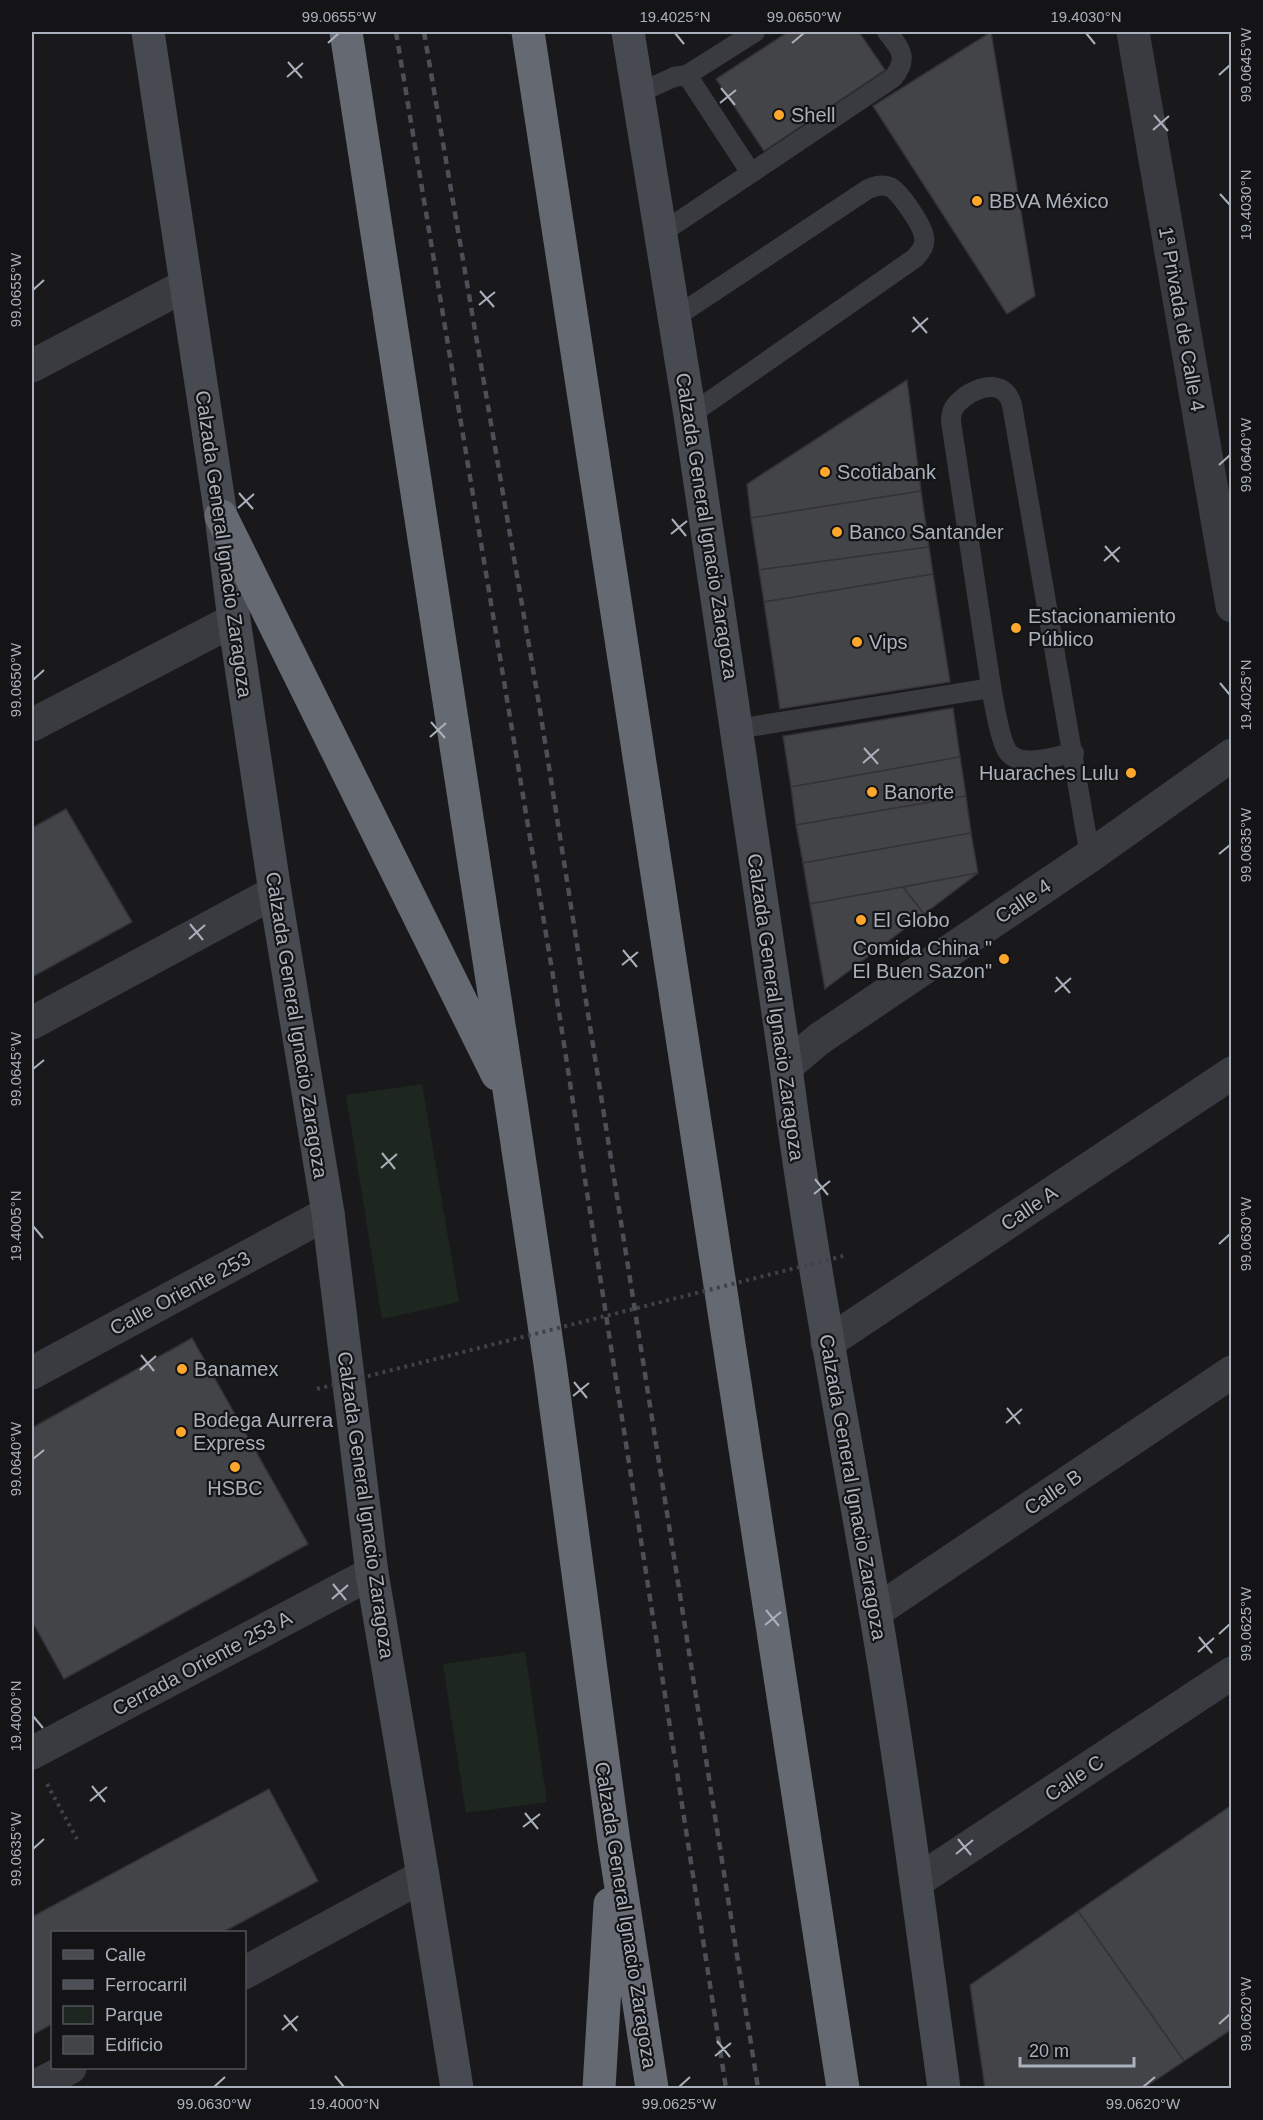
<svg xmlns="http://www.w3.org/2000/svg" width="1263" height="2120" font-family="Arial,sans-serif">
  <rect width="100%" height="100%" fill="#19191b"/>
  <g fill="#1e271f">
    <path d="M 422,1084 L 459,1302 L 382,1319 L 346,1095 Z"/>
    <path d="M 525,1652 L 547,1802 L 466,1813 L 443,1664 Z"/>
  </g>
  <g fill="#434448" stroke="#333338" stroke-width="1.5">
    <path d="M 788,32 L 859,32 L 885,70 L 764,151 L 716,79 Z"/>
    <path d="M 991,32 L 1035,296 L 1007,314 L 873,106 Z"/>
    <path d="M 907,380 L 921,491 L 751,518 L 747,484 Z"/>
    <path d="M 921,491 L 929,547 L 759,570 L 751,518 Z"/>
    <path d="M 929,547 L 933,574 L 764,602 L 759,570 Z"/>
    <path d="M 933,574 L 950,682 L 780,709 L 764,602 Z"/>
    <path d="M 953,708 L 960,757 L 791,787 L 783,736 Z"/>
    <path d="M 960,757 L 966,796 L 796,825 L 791,787 Z"/>
    <path d="M 966,796 L 971,833 L 803,863 L 796,825 Z"/>
    <path d="M 66,809 L 132,922 L 32,977 L 32,828 Z"/>
    <path d="M 971,833 L 978,873 L 810,904 L 803,863 Z"/>
    <path d="M 978,873 L 924,914 L 903,887 Z"/>
    <path d="M 903,887 L 924,914 L 825,989 L 810,904 Z"/>
    <path d="M 192,1338 L 308,1544 L 64,1679 L 32,1621 L 32,1428 Z"/>
    <path d="M 269,1789 L 318,1881 L 223,1932 L 52,1932 L 52,2024 L 32,2035 L 32,1917 Z"/>
    <path d="M 1232,1805 L 1232,2029 L 1184,2061 L 1078,1911 Z"/>
    <path d="M 1078,1911 L 1184,2061 L 1144,2088 L 985,2088 L 970,1985 Z"/>
  </g>
  <g fill="none" stroke-linecap="round" stroke-linejoin="round">
    <path stroke="#3f4248" stroke-width="4" stroke-dasharray="3 4.5" stroke-linecap="butt" d="M 47,1784 L 77,1839"/>
    <g stroke="#393b41" stroke-width="20">
      <path d="M 687,75 L 751,173"/>
      <path d="M 637,94 L 674,77 L 687,75 L 755,32"/>
      <path d="M 660,234 L 893,78 C 909,58 901,49 887,32"/>
      <path d="M 674,318 L 868,189 C 876,186 882,184 890,187 C 900,192 923,226 924,237 C 926,246 920,252 915,258 L 690,415"/>
      <path d="M 737,729 L 991,688"/>
      <path d="M 1074,753 C 1056,756 1021,769 1008,752 C 998,739 989,673 986,654 C 974,576 963,499 951,422 C 951,417 951,413 954,408 C 962,394 991,379 1005,392 C 1008,395 1011,401 1012,405 L 1090,856"/>
    </g>
    <g stroke="#393b41" stroke-width="33">
      <path d="M 1133,32 L 1232,606"/>
      <path d="M 32,366 L 186,285"/>
      <path d="M 32,725 L 234,620"/>
      <path d="M 32,1023 L 275,892"/>
      <path d="M 786,1067 L 819,1039 L 1090,856 L 1232,755"/>
      <path d="M 827,1343 L 1232,1073"/>
      <path d="M 875,1612 L 1232,1372"/>
      <path d="M 32,1753 L 372,1573"/>
      <path d="M 916,1882 L 1232,1673"/>
      <path d="M 244,1973 L 423,1876"/>
      <path d="M 32,2088 L 70,2068"/>
    </g>
    <path stroke="#393b41" stroke-width="33" d="M 32,1373 L 328,1213"/>
    <g stroke="#474a51" stroke-width="33">
      <path d="M 148,32 L 221,516 L 234,620 L 275,892 L 328,1213 L 372,1573 L 423,1876 L 457,2088"/>
      <path d="M 628,32 L 690,415 L 786,1067 C 809,1249 844,1429 875,1610 C 902,1769 922,1929 944,2088"/>
    </g>
    <g stroke="#656a72" stroke-width="33">
      <path d="M 346,32 L 511,1103 L 550,1364 L 614,1842 L 652,2088"/>
      <path d="M 528,32 L 843,2088"/>
      <path d="M 221,516 L 497,1074"/>
      <path d="M 599,2088 L 610,1904"/>
    </g>
    <g stroke="#4c4f56" stroke-width="4.5" stroke-dasharray="8 6" stroke-linecap="butt">
      <path d="M 396,32 L 559,1012 L 726,2088"/>
      <path d="M 424,32 L 539,704 L 758,2088"/>
    </g>
    <path stroke="#3f4248" stroke-width="4" stroke-dasharray="3 4.5" stroke-linecap="butt" d="M 317,1389 L 843,1256"/>
  </g>
  <path fill="none" stroke="#aab1bc" stroke-width="2" d="M 675,33 L 684,44M 1086,33 L 1095,44M 328,43 L 339,33M 792,43 L 804,33M 288,62 L 302,78M 1219,75 L 1230,65M 287,77 L 303,63M 721,88 L 735,105M 720,103 L 736,90M 1154,115 L 1168,131M 1153,130 L 1169,116M 1220,194 L 1230,205M 33,290 L 44,280M 480,291 L 494,307M 479,305 L 495,292M 913,317 L 927,333M 912,332 L 928,318M 1219,465 L 1230,455M 239,493 L 253,509M 238,508 L 254,494M 672,519 L 686,536M 671,534 L 687,521M 1105,546 L 1119,562M 1104,561 L 1120,547M 33,680 L 44,670M 1220,683 L 1230,695M 431,722 L 445,738M 430,737 L 446,723M 864,748 L 878,764M 863,763 L 879,749M 1219,854 L 1230,845M 190,924 L 203,940M 189,939 L 205,925M 623,950 L 637,967M 622,965 L 638,952M 1056,977 L 1070,993M 1055,992 L 1071,978M 33,1069 L 44,1060M 382,1153 L 395,1169M 381,1168 L 397,1154M 815,1179 L 828,1195M 814,1194 L 830,1181M 33,1226 L 43,1238M 1219,1244 L 1230,1234M 141,1355 L 154,1371M 140,1370 L 156,1356M 574,1382 L 587,1398M 573,1396 L 589,1383M 1007,1408 L 1020,1424M 1006,1423 L 1022,1409M 33,1459 L 44,1450M 333,1584 L 346,1600M 332,1599 L 348,1585M 766,1610 L 779,1626M 765,1625 L 781,1612M 1219,1634 L 1230,1624M 1199,1637 L 1212,1653M 1198,1652 L 1214,1638M 33,1716 L 43,1728M 92,1786 L 105,1802M 90,1801 L 107,1787M 525,1813 L 538,1829M 523,1827 L 540,1814M 958,1839 L 971,1855M 33,1849 L 44,1839M 956,1854 L 973,1840M 284,2015 L 297,2031M 1219,2024 L 1230,2014M 282,2030 L 298,2016M 717,2041 L 730,2057M 715,2056 L 731,2043M 335,2076 L 344,2087M 214,2087 L 225,2077M 679,2087 L 690,2077M 1143,2087 L 1155,2077"/>
  <g fill="#ffa72d" stroke="#141416" stroke-width="2">
    <circle cx="779" cy="115" r="6"/>
    <circle cx="977" cy="201" r="6"/>
    <circle cx="825" cy="472" r="6"/>
    <circle cx="837" cy="532" r="6"/>
    <circle cx="1016" cy="628" r="6"/>
    <circle cx="857" cy="642" r="6"/>
    <circle cx="1131" cy="773" r="6"/>
    <circle cx="872" cy="792" r="6"/>
    <circle cx="861" cy="920" r="6"/>
    <circle cx="1004" cy="959" r="6"/>
    <circle cx="182" cy="1369" r="6"/>
    <circle cx="181" cy="1432" r="6"/>
    <circle cx="235" cy="1467" r="6"/>
  </g>
  <g text-anchor="middle" dominant-baseline="central" stroke-width="4.5" stroke-linejoin="round" paint-order="stroke">
    <g font-size="20" fill="#aab1bc" stroke="#141416" text-anchor="start">
      <text x="791" y="115">Shell</text>
      <text x="989" y="201">BBVA México</text>
      <text x="837" y="472">Scotiabank</text>
      <text x="849" y="532">Banco Santander</text>
      <text x="1028" y="616">Estacionamiento<tspan x="1028" dy="23">Público</tspan></text>
      <text x="869" y="642">Vips</text>
      <text x="1119" y="773" text-anchor="end">Huaraches Lulu</text>
      <text x="884" y="792">Banorte</text>
      <text x="873" y="920">El Globo</text>
      <text x="992" y="948" text-anchor="end">Comida China "<tspan x="992" dy="23">El Buen Sazon"</tspan></text>
      <text x="194" y="1369">Banamex</text>
      <text x="193" y="1420">Bodega Aurrera<tspan x="193" dy="23">Express</tspan></text>
      <text x="235" y="1488" text-anchor="middle">HSBC</text>
    </g>
    <g font-size="20" fill="#aab1bc" stroke="#141416">
      <text transform="translate(1182 319) rotate(80)">1ª Privada de Calle 4</text>
      <text transform="translate(707 526) rotate(81)">Calzada General Ignacio Zaragoza</text>
      <text transform="translate(224 544) rotate(82)">Calzada General Ignacio Zaragoza</text>
      <text transform="translate(1023 901) rotate(-34)">Calle 4</text>
      <text transform="translate(776 1007) rotate(82)">Calzada General Ignacio Zaragoza</text>
      <text transform="translate(297 1025) rotate(81)">Calzada General Ignacio Zaragoza</text>
      <text transform="translate(1029 1208) rotate(-34)">Calle A</text>
      <text transform="translate(180 1293) rotate(-28)">Calle Oriente 253</text>
      <text transform="translate(853 1487) rotate(80)">Calzada General Ignacio Zaragoza</text>
      <text transform="translate(1053 1492) rotate(-34)">Calle B</text>
      <text transform="translate(366 1505) rotate(82)">Calzada General Ignacio Zaragoza</text>
      <text transform="translate(202 1663) rotate(-28)">Cerrada Oriente 253 A</text>
      <text transform="translate(1074 1778) rotate(-34)">Calle C</text>
      <text transform="translate(626 1915) rotate(81)">Calzada General Ignacio Zaragoza</text>
    </g>
  </g>
  <rect width="1263" height="2120" fill="none" stroke="#141416" stroke-width="66"/>
  <rect x="51" y="1931" width="195" height="138" fill="#141416" stroke="#505358" stroke-width="1.5"/>
  <rect x="63" y="1950" width="30" height="9" fill="#474a51" stroke="#505358" stroke-width="1.5"/>
  <text x="105" y="1961" font-size="18" fill="#aab1bc">Calle</text>
  <rect x="63" y="1980" width="30" height="9" fill="#4c4f56" stroke="#505358" stroke-width="1.5"/>
  <text x="105" y="1991" font-size="18" fill="#aab1bc">Ferrocarril</text>
  <rect x="63" y="2006" width="30" height="18" fill="#1e271f" stroke="#505358" stroke-width="1.5"/>
  <text x="105" y="2021" font-size="18" fill="#aab1bc">Parque</text>
  <rect x="63" y="2036" width="30" height="18" fill="#434448" stroke="#505358" stroke-width="1.5"/>
  <text x="105" y="2051" font-size="18" fill="#aab1bc">Edificio</text>
  <path d="M1020 2057v9h114v-9" fill="none" stroke="#aab1bc" stroke-width="3"/>
  <text x="1029" y="2057" font-size="18" fill="#aab1bc" stroke="#141416" stroke-width="4.5" paint-order="stroke">20 m</text>
  <rect x="33" y="33" width="1197" height="2054" fill="none" stroke="#aab1bc" stroke-width="2"/>
  <g font-size="15" text-anchor="middle" fill="#aab1bc">
    <text x="339" y="22">99.0655°W</text>
    <text x="675" y="22">19.4025°N</text>
    <text x="804" y="22">99.0650°W</text>
    <text x="1086" y="22">19.4030°N</text>
    <text transform="translate(1246 65) rotate(-90)" y="5">99.0645°W</text>
    <text transform="translate(1246 205) rotate(-90)" y="5">19.4030°N</text>
    <text transform="translate(16 290) rotate(-90)" y="5">99.0655°W</text>
    <text transform="translate(1246 455) rotate(-90)" y="5">99.0640°W</text>
    <text transform="translate(16 680) rotate(-90)" y="5">99.0650°W</text>
    <text transform="translate(1246 695) rotate(-90)" y="5">19.4025°N</text>
    <text transform="translate(1246 845) rotate(-90)" y="5">99.0635°W</text>
    <text transform="translate(16 1069) rotate(-90)" y="5">99.0645°W</text>
    <text transform="translate(16 1226) rotate(-90)" y="5">19.4005°N</text>
    <text transform="translate(1246 1234) rotate(-90)" y="5">99.0630°W</text>
    <text transform="translate(16 1459) rotate(-90)" y="5">99.0640°W</text>
    <text transform="translate(1246 1624) rotate(-90)" y="5">99.0625°W</text>
    <text transform="translate(16 1716) rotate(-90)" y="5">19.4000°N</text>
    <text transform="translate(16 1849) rotate(-90)" y="5">99.0635°W</text>
    <text transform="translate(1246 2014) rotate(-90)" y="5">99.0620°W</text>
    <text x="214" y="2109">99.0630°W</text>
    <text x="344" y="2109">19.4000°N</text>
    <text x="679" y="2109">99.0625°W</text>
    <text x="1143" y="2109">99.0620°W</text>
  </g>
</svg>
